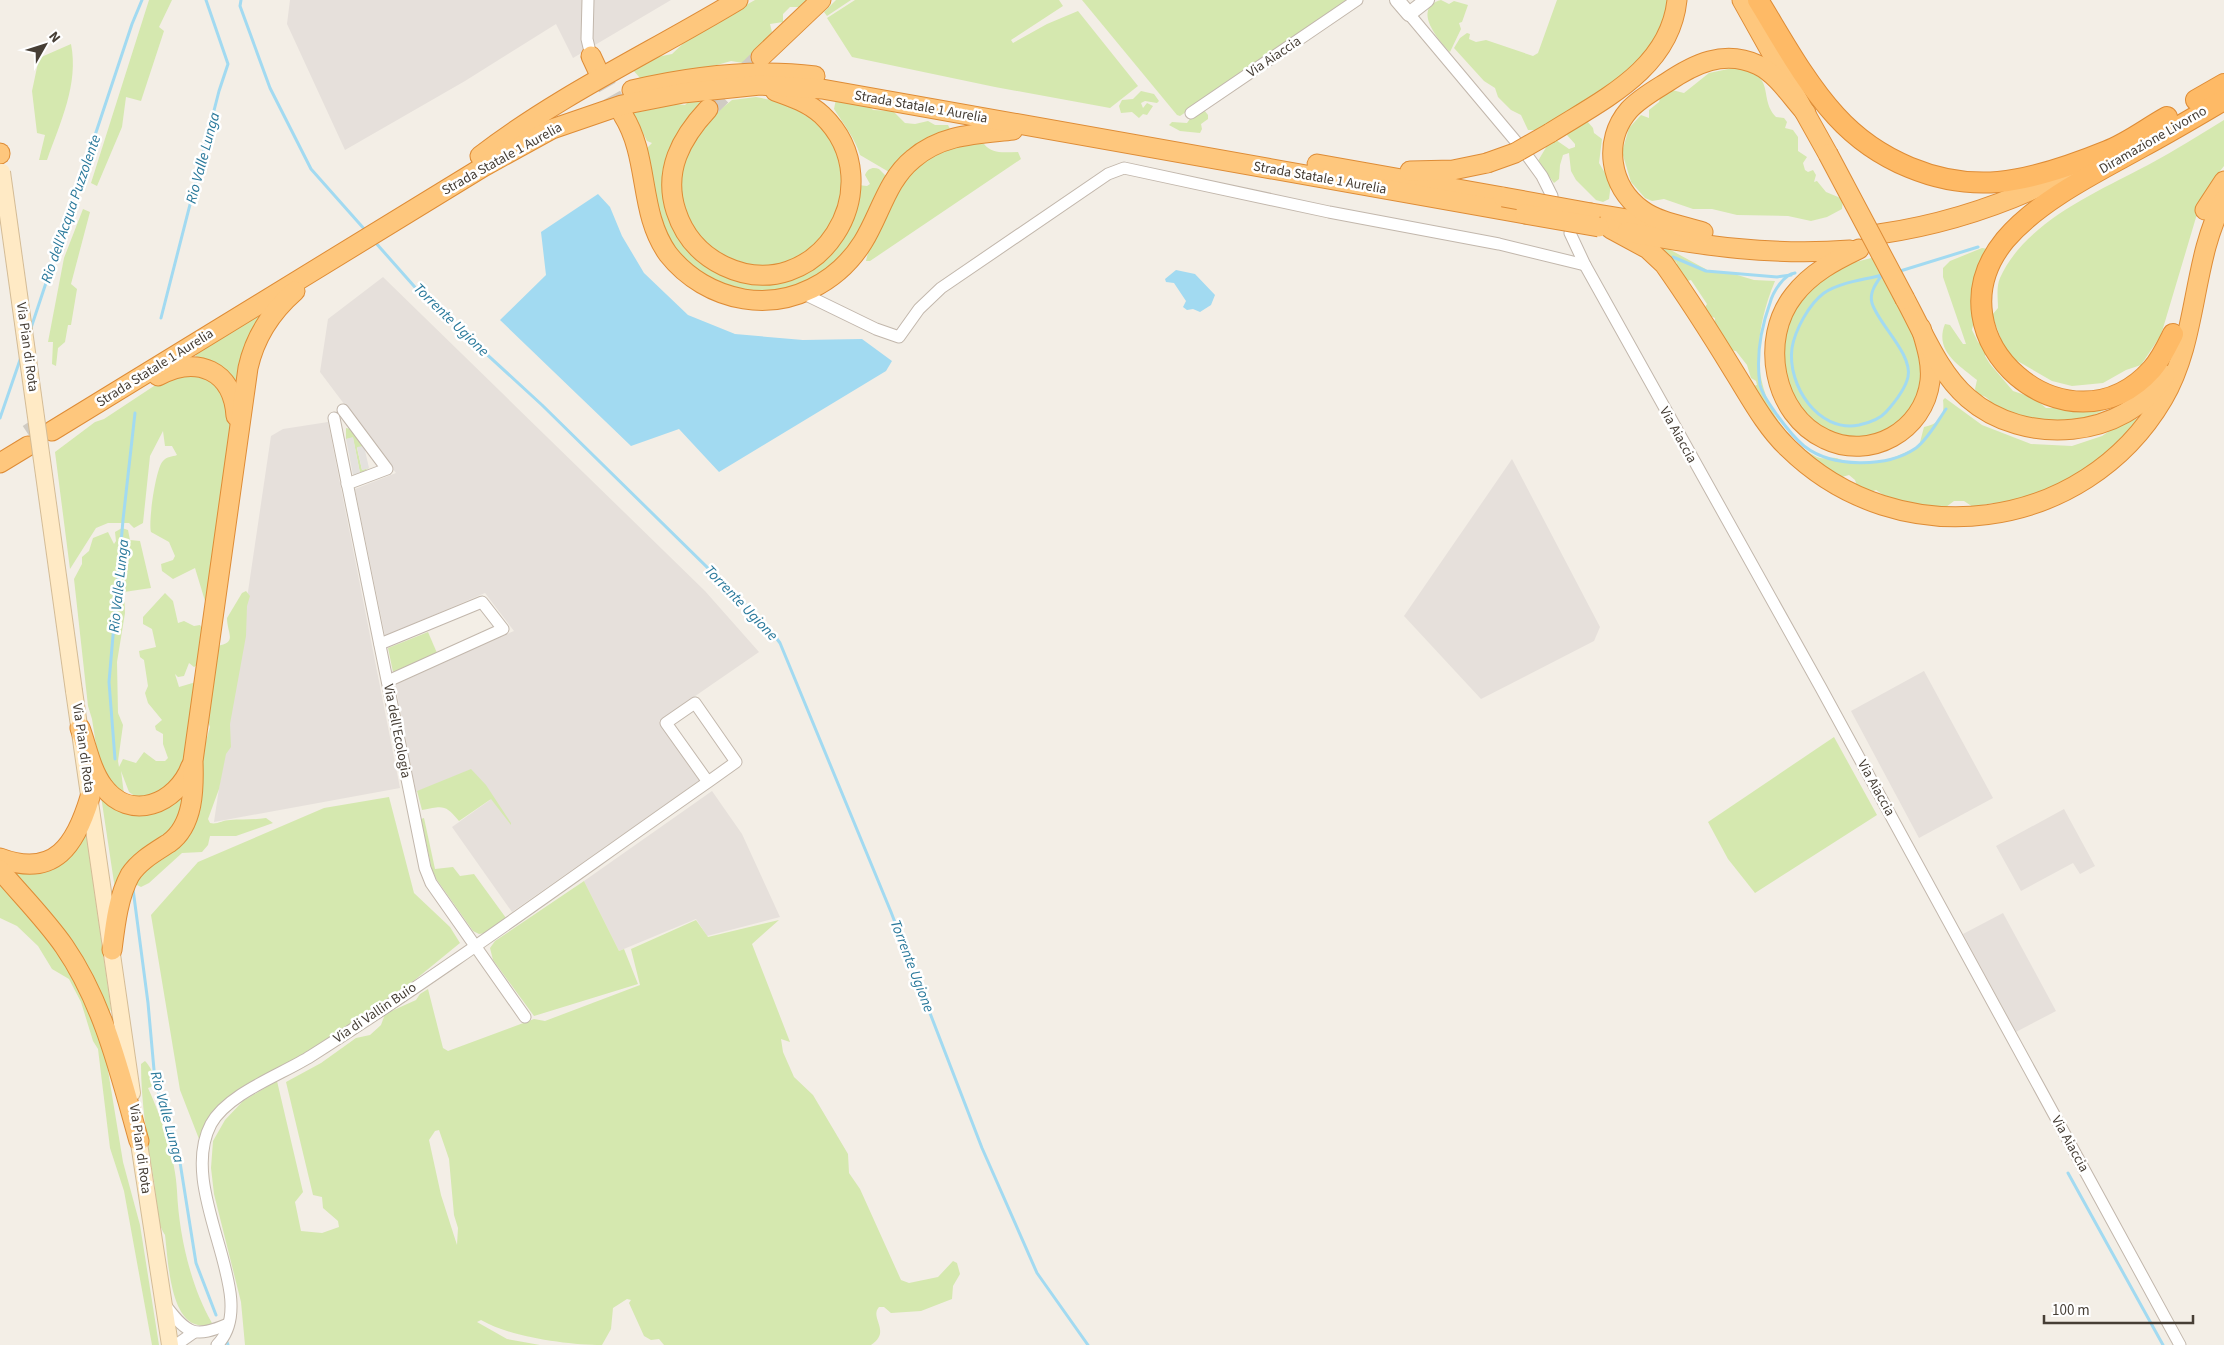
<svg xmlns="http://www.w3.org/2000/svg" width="2224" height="1345" font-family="'Source Sans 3',sans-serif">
  <rect width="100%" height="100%" fill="#f3eee6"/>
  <g fill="#e6e0db">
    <path d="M 290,0 L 671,0 L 573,58 L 556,24 L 465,81 L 345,150 L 287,24 Z"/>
    <path d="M 383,277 L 705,591 L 759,652 L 659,721 L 700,780 L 512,912 L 452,827 L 490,800 L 470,770 L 416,792 L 395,683 L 514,631 L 485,593 L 385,636 L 355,489 L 396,473 L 320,372 L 328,319 Z"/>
    <path d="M 328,422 L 400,788 L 214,822 L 271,436 L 283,429 Z"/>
    <path d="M 1512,459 L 1600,627 L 1594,641 L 1481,699 L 1404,616 Z"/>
    <path d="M 1924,671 L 1993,798 L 1919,838 L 1851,711 Z"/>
    <path d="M 712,791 L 742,834 L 780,917 L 707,936 L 696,919 L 619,951 L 584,881 Z"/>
    <path d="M 2064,809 L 2095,866 L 2080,874 L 2073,863 L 2021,891 L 1996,846 Z"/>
    <path d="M 2003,913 L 2056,1011 L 2016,1032 L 1963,934 Z"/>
  </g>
  <g fill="#d5e8af" fill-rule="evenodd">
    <path d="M 149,0 L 172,0 L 159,27 L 164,31 L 141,101 L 126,97 L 122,127 L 97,186 L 91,183 Z"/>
    <path d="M 755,0 L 807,0 L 799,7 L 790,7 L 783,14 L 783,22 L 770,24 L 772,32 L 743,63 L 731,61 L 710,67 L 640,78 L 632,69 L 652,58 L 672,54 L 691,36 Z"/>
    <path d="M 836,0 L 851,0 L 827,16 L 824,12 Z"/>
    <path d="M 855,0 L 1059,0 L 1063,6 L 1011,40 L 1013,43 L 1047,24 L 1078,11 L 1138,86 L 1110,108 L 995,87 L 852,57 L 827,18 Z"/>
    <path d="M 1082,0 L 1353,0 L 1180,116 L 1177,115 Z"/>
    <path d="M 1441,0 L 1449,4 L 1454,1 L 1468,5 L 1462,22 L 1459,23 L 1461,29 L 1450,52 C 1439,41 1411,8 1441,0 Z"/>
    <path d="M 1557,0 L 1671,0 L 1663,34 L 1627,75 L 1537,130 L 1528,130 L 1521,115 L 1511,110 L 1498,97 L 1495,88 L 1484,81 L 1454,48 L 1460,38 L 1467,33 L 1470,34 L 1469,39 L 1476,42 L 1486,40 L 1533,56 L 1538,53 Z"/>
    <path d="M 71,44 C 79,84 60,123 47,160 L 39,160 L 45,135 L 37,133 L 32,91 L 39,58 Z"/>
    <path d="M 1733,68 C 1779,73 1757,97 1776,117 L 1784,118 L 1787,122 L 1785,128 L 1793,130 L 1798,137 L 1798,151 L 1807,157 L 1803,163 L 1805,170 L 1808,172 L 1813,170 L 1816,175 L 1814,182 L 1817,181 L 1826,192 L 1843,199 L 1842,209 L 1827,217 L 1811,221 L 1788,216 L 1737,215 L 1712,209 L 1693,209 L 1664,199 L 1652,201 L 1645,198 L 1631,182 L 1622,152 L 1629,128 L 1641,115 L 1649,118 L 1649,110 L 1659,102 L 1661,95 L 1672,90 L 1684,93 L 1709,73 Z"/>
    <path d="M 1141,91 L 1154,94 L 1159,101 L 1157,103 L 1145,101 L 1141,103 L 1143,108 L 1147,103 L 1153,106 L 1147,115 L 1143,114 L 1139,118 L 1132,112 L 1121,113 L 1119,106 L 1122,100 L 1133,99 Z"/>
    <path d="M 756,97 L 776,101 L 797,108 L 804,115 L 814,118 L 836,141 L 845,196 L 824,240 L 783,266 L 742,267 L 704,245 L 681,210 L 678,173 L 699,127 L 732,100 Z"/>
    <path d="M 836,99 L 870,107 L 873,110 L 893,111 L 905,123 L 915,124 L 928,121 L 935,125 L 948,125 L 950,129 L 908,151 L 889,172 L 860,155 C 855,138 844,125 834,109 Z"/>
    <path d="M 696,101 L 702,103 L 675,137 L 665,191 L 727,276 L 760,283 L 797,277 L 812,269 L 848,230 L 858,185 L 867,186 L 870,184 L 865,175 C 868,168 873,167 879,169 L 887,177 L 875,195 L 874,202 C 864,220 856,242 841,257 C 808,292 759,302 716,281 C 700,273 680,261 671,246 C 655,218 652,182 645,150 L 652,143 L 647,141 L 641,129 L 637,127 L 629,114 L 677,104 L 685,105 L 688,102 Z"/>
    <path d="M 1204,110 L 1208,115 L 1208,119 L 1201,124 L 1202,129 L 1200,133 L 1180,131 L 1169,125 L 1172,122 L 1187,123 L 1192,116 Z"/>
    <path d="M 2224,120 L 2224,166 L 2213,180 L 2200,204 L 2161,335 L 2141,365 L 2126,370 L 2103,383 L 2072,386 L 2052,381 L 2007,355 L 1992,315 L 1998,308 C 1998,299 1996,287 2000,278 C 2025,222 2097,192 2148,165 C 2174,151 2199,135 2224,120 Z"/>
    <path d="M 1587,121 L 1593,128 L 1594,133 L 1602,139 L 1599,163 L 1611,183 L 1609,199 L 1603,202 L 1596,200 L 1576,180 L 1571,171 L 1569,153 L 1563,155 L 1560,165 L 1559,179 L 1554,183 L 1538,161 L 1548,144 L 1556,140 L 1569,149 L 1575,147 L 1575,144 L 1567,135 L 1567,131 Z"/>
    <path d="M 965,143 L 984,144 C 993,155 1005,152 1018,152 L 1021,159 L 870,261 L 866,261 C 869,246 876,234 883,222 C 907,173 912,163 965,143 Z"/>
    <path d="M 83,209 L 90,212 L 71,284 L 77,289 L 71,325 L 68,325 L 65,342 L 58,348 L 56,366 L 52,364 L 53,342 L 48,342 L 64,258 Z"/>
    <path d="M 1667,248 L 1711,272 L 1734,274 L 1754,280 L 1775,281 C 1755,329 1750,379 1780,423 C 1789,436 1802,450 1817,457 C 1824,460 1832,456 1839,459 C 1869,469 1892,460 1919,446 L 1924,427 C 1940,423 1945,417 1943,400 L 1945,398 L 1982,425 L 2031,444 L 2072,446 L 2102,436 L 2126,420 L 2135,418 L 2139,420 L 2112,452 L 2039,497 L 1997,506 L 1993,503 L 1973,507 L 1964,501 L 1954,501 L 1942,510 L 1888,498 L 1876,490 L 1868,493 L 1858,489 L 1855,480 L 1849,475 L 1835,479 L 1803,452 L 1771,416 L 1766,404 L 1758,398 L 1753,386 L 1757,385 L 1756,381 L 1751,378 L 1747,365 L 1736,351 L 1730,350 L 1714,328 L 1715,318 L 1707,315 L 1704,309 L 1707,304 L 1691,280 L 1683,282 L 1676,273 L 1677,263 L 1662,250 Z"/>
    <path d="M 1982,248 L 1988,249 L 1988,255 L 1972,330 L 1978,342 L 1987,350 L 1985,356 L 1990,364 L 2013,391 L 2034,398 L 2046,408 L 2059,408 L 2066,411 L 2076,407 L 2102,407 L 2104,410 C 2078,426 2022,424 1997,407 C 1990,403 1988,395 1978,395 L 1975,389 L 1977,380 C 1959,365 1934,351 1945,324 L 1950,325 L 1963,344 L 1966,344 L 1943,277 L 1943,268 L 1950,261 Z"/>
    <path d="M 1875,257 L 1919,339 L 1923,390 L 1899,426 L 1858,440 L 1821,431 L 1797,406 L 1782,371 L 1785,326 L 1807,287 L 1848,264 Z"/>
    <path d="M 265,310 L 240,379 L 236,384 L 197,358 L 195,354 Z"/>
    <path d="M 177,374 L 208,375 L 232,408 L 226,478 L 222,481 L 217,539 L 205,601 L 195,568 L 173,579 L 162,571 L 161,564 L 173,560 L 175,556 L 169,542 L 151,532 C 148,522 156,467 163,461 C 167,456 172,457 177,455 L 172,446 L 165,446 L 163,431 L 150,456 L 143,523 L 134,528 L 129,523 L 108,523 L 96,528 L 70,569 L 55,452 L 95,422 L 104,419 L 157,384 Z"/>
    <path d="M 346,428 L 351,429 L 364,446 L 357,448 L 362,470 L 369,468 L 353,478 L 353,475 L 360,473 L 353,438 L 346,439 Z"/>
    <path d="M 122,528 L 128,530 L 130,540 L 140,541 L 151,588 L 124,592 L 125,613 L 117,662 L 118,713 L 123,725 L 118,761 L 119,767 L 123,759 L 136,763 L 144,752 L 156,761 L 165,761 L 168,758 L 163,744 L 163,734 L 156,730 L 155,726 L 162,720 L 148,703 L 145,693 L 148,686 L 144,660 L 140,657 L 139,651 L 156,647 L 152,629 L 143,624 L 143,617 L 165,593 L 173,601 L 178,623 L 184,621 L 194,626 L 200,625 L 203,630 L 202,662 L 194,667 L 189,663 L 184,676 L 178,677 L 175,674 L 179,687 L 196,682 L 186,768 L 159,796 L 136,797 L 129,792 L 121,771 L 124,794 L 100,770 L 92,719 L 88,706 L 74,579 L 82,564 L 82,557 L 89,551 L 93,538 L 108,532 L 114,544 L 116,541 L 115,532 Z"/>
    <path d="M 246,591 L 250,596 L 247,606 L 246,636 L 230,724 L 231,747 L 226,754 L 219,789 L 208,819 L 210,823 C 217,825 223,820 230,820 C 242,819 253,820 266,818 L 273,823 L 236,836 L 210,836 L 208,845 L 202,852 L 182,853 L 149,883 L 141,887 L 133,883 L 133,875 L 177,844 L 210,727 L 207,719 L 217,646 C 238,643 227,633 227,618 L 242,593 Z"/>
    <path d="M 428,632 L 437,653 L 393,672 L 388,648 Z"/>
    <path d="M 1834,737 L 1877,815 L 1755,893 L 1728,859 L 1708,822 Z"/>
    <path d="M 471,769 L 486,785 L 511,823 L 511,825 L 491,799 L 459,821 C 445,804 443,806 422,810 L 417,791 Z"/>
    <path d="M 184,790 L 182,819 L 115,889 L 101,796 L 120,805 Z"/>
    <path d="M 389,797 L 414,893 L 450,927 L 460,943 L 400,992 L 213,1115 L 199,1139 L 180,1090 L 151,915 L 198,862 L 324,808 Z"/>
    <path d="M 424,818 L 435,869 L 453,867 L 460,876 L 474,874 L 506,918 L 485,933 L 479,934 L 473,931 L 437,880 L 432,870 L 421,819 Z"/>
    <path d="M 86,833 L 111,1009 L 108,1016 L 2,863 L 16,867 Z"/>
    <path d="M 0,878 L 72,968 L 103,1040 L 123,1162 L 140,1225 L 159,1345 L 152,1345 L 124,1191 L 110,1148 L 98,1049 L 93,1041 L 81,1002 L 69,979 L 52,969 L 38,946 L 17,926 L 0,918 Z"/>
    <path d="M 584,881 L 619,951 L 624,949 L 638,984 L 534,1016 L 493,960 L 490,948 L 495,941 Z"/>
    <path d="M 696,920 L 708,937 L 779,920 L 752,944 L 790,1042 L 781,1039 L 783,1052 L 794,1077 L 813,1095 L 848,1154 L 849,1173 L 860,1189 L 901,1280 L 909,1283 L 938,1277 L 953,1261 L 957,1263 L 960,1274 L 953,1286 L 952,1299 L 921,1311 L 891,1313 L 884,1307 L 879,1307 C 869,1318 892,1331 871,1345 L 664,1345 L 659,1339 L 651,1340 L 644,1336 L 629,1303 L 631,1300 L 627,1299 L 613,1308 L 611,1329 L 602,1345 C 568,1345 510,1337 481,1320 L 477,1322 L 507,1339 L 540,1345 L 245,1345 L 241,1302 L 214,1194 L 211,1168 L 213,1141 L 225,1120 L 243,1101 L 277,1081 L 303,1192 L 295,1202 L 301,1231 L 322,1233 L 339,1227 L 338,1221 L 323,1208 L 322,1197 L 313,1195 L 286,1082 L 321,1063 L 356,1038 L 370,1035 L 381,1025 L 385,1014 L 416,1000 L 420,994 L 428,989 L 443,1048 L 448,1051 L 534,1019 L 545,1021 L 640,985 L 631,949 ZM 439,1130 L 449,1159 L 454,1215 L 458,1228 L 457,1245 L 441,1195 L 429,1140 L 435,1131 Z"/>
    <path d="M 145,1061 C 151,1067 156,1078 154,1086 L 148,1088 C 161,1116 176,1160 177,1191 C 179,1234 190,1285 212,1323 C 208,1326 204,1326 198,1325 C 170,1320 168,1259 165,1235 C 154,1218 157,1195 153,1175 C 147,1139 141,1101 141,1064 Z"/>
  </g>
  <g fill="#e4e1de">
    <path d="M 353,437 L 360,473 L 353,475 L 346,439 Z"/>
    <path d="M 364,446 L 369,468 L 362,470 L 357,447 Z"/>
  </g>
  <g fill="#a2daf1">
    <path d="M 598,194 L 610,207 L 622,236 L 644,273 L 688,315 L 735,334 L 803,340 L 862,339 L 892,361 L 886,371 L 719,472 L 679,429 L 631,446 L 500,320 L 546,275 L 541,232 Z"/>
    <path d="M 1176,270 L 1195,274 L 1215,295 L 1211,305 L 1200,312 L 1193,309 L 1187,310 L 1183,307 L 1186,301 L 1174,283 L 1166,282 L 1165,279 Z"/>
  </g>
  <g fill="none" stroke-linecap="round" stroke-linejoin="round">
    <g stroke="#a2daf1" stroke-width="3">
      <path d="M 241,0 L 240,6 L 270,88 L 311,169 L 366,231"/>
      <path d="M 375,242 L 421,294 L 542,405 L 769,628 L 780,643 L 891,912 L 982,1148 L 1037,1273 L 1088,1345"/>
      <path d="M 1673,257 L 1706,271 L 1777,277 L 1791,275"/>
      <path d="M 1897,272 L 1978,247"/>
      <path d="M 1795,273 C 1784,274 1773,292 1770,303 C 1761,328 1756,358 1760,385 C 1762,395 1771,406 1777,415 C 1785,426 1793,437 1804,446 C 1832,468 1887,468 1916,448 C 1928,439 1937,422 1946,409"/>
      <path d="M 1882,275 C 1876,283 1869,293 1872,303 C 1878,324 1913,354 1908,377 C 1905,390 1895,402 1886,412 C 1880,419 1868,423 1859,425 C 1818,433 1787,385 1792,348 C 1795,330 1809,304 1824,293 C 1840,282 1864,280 1882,275 L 1884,275"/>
      <path d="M 161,318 L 219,91 L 228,64 L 206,0"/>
      <path d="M 31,328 L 132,24 L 142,0"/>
      <path d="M 0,418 L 21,357"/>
      <path d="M 115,759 L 109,682 L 123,520 L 135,413"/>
      <path d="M 133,889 L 148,1003 L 155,1081 L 179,1156 L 196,1263 L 216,1315"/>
      <path d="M 2068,1173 L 2163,1345"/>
      <path d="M 227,1342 L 228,1345"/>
    </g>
    <g stroke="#d0cbc3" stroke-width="19" stroke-dasharray="19 9" stroke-linecap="butt">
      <path d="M 598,71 L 623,115"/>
      <path d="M 708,109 L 761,57"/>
      <path d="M 28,434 L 49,420"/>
    </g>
    <g stroke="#c2b7ac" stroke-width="13">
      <g id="minor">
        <path d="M 588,0 L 587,39 L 591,56"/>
        <path d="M 1409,14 L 1518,144"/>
        <path d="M 1191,113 L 1357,0"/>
        <path d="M 1526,154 L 1542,176 L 1552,196"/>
        <path d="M 1570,233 L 1585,265 L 1821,688 L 2180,1345"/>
        <path d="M 802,293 L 876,329 L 899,337 L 919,309 L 941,288 L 1108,174 L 1124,168 L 1329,212 L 1499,244 L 1585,265"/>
        <path d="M 343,410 L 387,469 L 347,484"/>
        <path d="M 334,418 L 425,868 L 431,883 L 525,1017"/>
        <path d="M 380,644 L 482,602 L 503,629 L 388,681"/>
        <path d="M 166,1306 C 188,1335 195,1338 228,1324"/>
        <path d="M 176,1345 L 193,1333"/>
        <path d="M 217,1345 C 264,1298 175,1192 211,1124 C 228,1093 283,1074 311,1056 C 447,970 576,874 708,782 L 736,762 L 695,703 L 666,723 L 708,782"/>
      </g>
    </g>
    <g stroke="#c2b7ac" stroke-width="16">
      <path id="tertiary" d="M 1397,0 L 1409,14 L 1427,0"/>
    </g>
    <g stroke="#d4bc96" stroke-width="18">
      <g id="secondary">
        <path d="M 74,691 L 132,1093"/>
        <path d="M 137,1130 L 170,1345"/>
      </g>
    </g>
    <g stroke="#de8c36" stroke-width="21">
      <g id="trunk">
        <path d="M 1742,0 L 1828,154"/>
        <path d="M 591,56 L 598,71"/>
        <path d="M 761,57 L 821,0"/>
        <path d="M 632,90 C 692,76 753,68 815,76"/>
        <path d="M 708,109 C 681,138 663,171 676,211 C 684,236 701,255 724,266 C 816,310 896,186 822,115 C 809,103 792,97 775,91"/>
        <path d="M 623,115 C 650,158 638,212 668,254 C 687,278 714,294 744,299 C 791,307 838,282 863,242 C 880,215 887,180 913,159 C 942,134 977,134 1013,130"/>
        <path d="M 1550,133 C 1602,100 1670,69 1677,0"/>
        <path d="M 0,153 L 0,154"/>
        <path d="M 480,156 C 561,94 652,52 738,0"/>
        <path d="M 1317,164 L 1503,197"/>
        <path d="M 1410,171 L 1453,170 L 1487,163"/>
        <path d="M 2205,210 L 2224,181"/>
        <path d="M 1591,213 L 1652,223"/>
        <path d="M 1611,229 L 1648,249 L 1664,264 C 1688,298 1711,334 1733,370 C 1750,397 1765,426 1788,448 C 1899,557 2084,533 2163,399 C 2199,337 2191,262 2224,200"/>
        <path d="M 1627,232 C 1703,246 1773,256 1850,250"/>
        <path d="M 1703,232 C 1684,226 1658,222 1642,210 C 1610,187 1602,141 1629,110 C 1639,99 1653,91 1666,83 C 1694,64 1724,49 1758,65 C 1777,74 1792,98 1806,113"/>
        <path d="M 1879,234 C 1948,224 2013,202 2075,169"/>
        <path d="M 1859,249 C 1834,261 1811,273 1794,295 C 1759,339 1773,415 1825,439 C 1870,461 1924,431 1930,381 C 1932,363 1926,345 1921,328"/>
        <path d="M 1905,299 C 1923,332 1939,373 1968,398 C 2024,447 2125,440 2165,375"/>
        <path d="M 158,376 C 197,355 233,370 236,416"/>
        <path d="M 52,431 L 483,167 L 552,129 L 622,105 L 683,93 L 760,85 L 822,89 L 1525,214"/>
        <path d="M 0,463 L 28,446"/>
        <path d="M 80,728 C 87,747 91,770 103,786 C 130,823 177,804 191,766"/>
        <path d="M 0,858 C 55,879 76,844 90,797"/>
        <path d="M 0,870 C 21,895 45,919 64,946 C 104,1004 120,1074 139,1141"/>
        <path d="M 112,950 C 115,926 118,897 130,875 C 139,861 155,852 169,843 C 194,825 194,788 193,761 L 248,368 C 255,336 271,312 295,291"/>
      </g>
    </g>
    <g stroke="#de8c36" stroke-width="22">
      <g id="motorway">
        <path d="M 1758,0 C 1782,39 1805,82 1836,116 C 1876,160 1938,187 1998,182 C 2033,179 2075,164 2107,151 C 2128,143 2147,128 2167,117"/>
        <path d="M 2196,100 L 2224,84"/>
        <path d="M 2173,334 C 2167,346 2161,359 2152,369 C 2070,461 1924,339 2005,240 C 2039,200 2097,172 2142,147 C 2170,132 2197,116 2224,100"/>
      </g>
    </g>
    <use href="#minor" stroke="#fff" stroke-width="11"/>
    <use href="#tertiary" stroke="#fff" stroke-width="14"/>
    <use href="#secondary" stroke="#ffeac5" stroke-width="16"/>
    <use href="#trunk" stroke="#fec77d" stroke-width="19"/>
    <use href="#motorway" stroke="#feba66" stroke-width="20"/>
    <g stroke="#d4bc96" stroke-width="18" stroke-linecap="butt">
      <path id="secondary-bridge" d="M 2,172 L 74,691"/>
    </g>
    <g stroke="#de8c36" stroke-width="21" stroke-linecap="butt">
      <g id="trunk-bridge">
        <path d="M 1828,154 L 1905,299"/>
        <path d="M 1487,163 L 1515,153 L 1550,133"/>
        <path d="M 1503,197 L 1591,213"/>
        <path d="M 1525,214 L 1599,227"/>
      </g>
    </g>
    <use href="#secondary-bridge" stroke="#ffeac5" stroke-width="16"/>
    <use href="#trunk-bridge" stroke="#fec77d" stroke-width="19"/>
  </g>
  <g text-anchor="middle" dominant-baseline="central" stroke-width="5" stroke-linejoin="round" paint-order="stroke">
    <g font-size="14" fill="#463e35" stroke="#fff">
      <text transform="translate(1274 57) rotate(-34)">Via Aiaccia</text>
      <text transform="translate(921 107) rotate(10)">Strada Statale 1 Aurelia</text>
      <text transform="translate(2153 140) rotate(-30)">Diramazione Livorno</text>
      <text transform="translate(502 159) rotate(-29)">Strada Statale 1 Aurelia</text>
      <text transform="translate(1320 178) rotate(10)">Strada Statale 1 Aurelia</text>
      <text transform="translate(27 347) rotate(82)">Via Pian di Rota</text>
      <text transform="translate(155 368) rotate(-32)">Strada Statale 1 Aurelia</text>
      <text transform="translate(1678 435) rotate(61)">Via Aiaccia</text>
      <text transform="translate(397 731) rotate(79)">Via dell'Ecologia</text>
      <text transform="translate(83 748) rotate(82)">Via Pian di Rota</text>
      <text transform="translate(1876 788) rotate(61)">Via Aiaccia</text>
      <text transform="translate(375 1013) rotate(-34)">Via di Vallin Buio</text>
      <text transform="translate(2070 1144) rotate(61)">Via Aiaccia</text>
      <text transform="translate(140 1149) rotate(82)">Via Pian di Rota</text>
    </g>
    <g font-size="15" font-style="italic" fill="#2a799b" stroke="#fff">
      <text transform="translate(203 158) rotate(-75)">Rio Valle Lunga</text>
      <text transform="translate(71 209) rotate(-71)">Rio dell'Acqua Puzzolente</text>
      <text transform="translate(451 320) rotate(44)">Torrente Ugione</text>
      <text transform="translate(119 586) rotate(-84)">Rio Valle Lunga</text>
      <text transform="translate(741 603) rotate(46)">Torrente Ugione</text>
      <text transform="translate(912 966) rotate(69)">Torrente Ugione</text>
      <text transform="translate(167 1117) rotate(75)">Rio Valle Lunga</text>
    </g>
  </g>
  <g transform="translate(45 45) rotate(51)" stroke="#ffffff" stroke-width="4" paint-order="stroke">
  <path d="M0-4L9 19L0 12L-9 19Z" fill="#463e35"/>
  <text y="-8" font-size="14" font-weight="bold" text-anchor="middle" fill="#463e35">N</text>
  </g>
  <path d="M2044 1315v8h149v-8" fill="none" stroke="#463e35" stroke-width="2.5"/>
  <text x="2052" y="1315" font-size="15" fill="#463e35" stroke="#ffffff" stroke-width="4" paint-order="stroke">100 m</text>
</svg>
